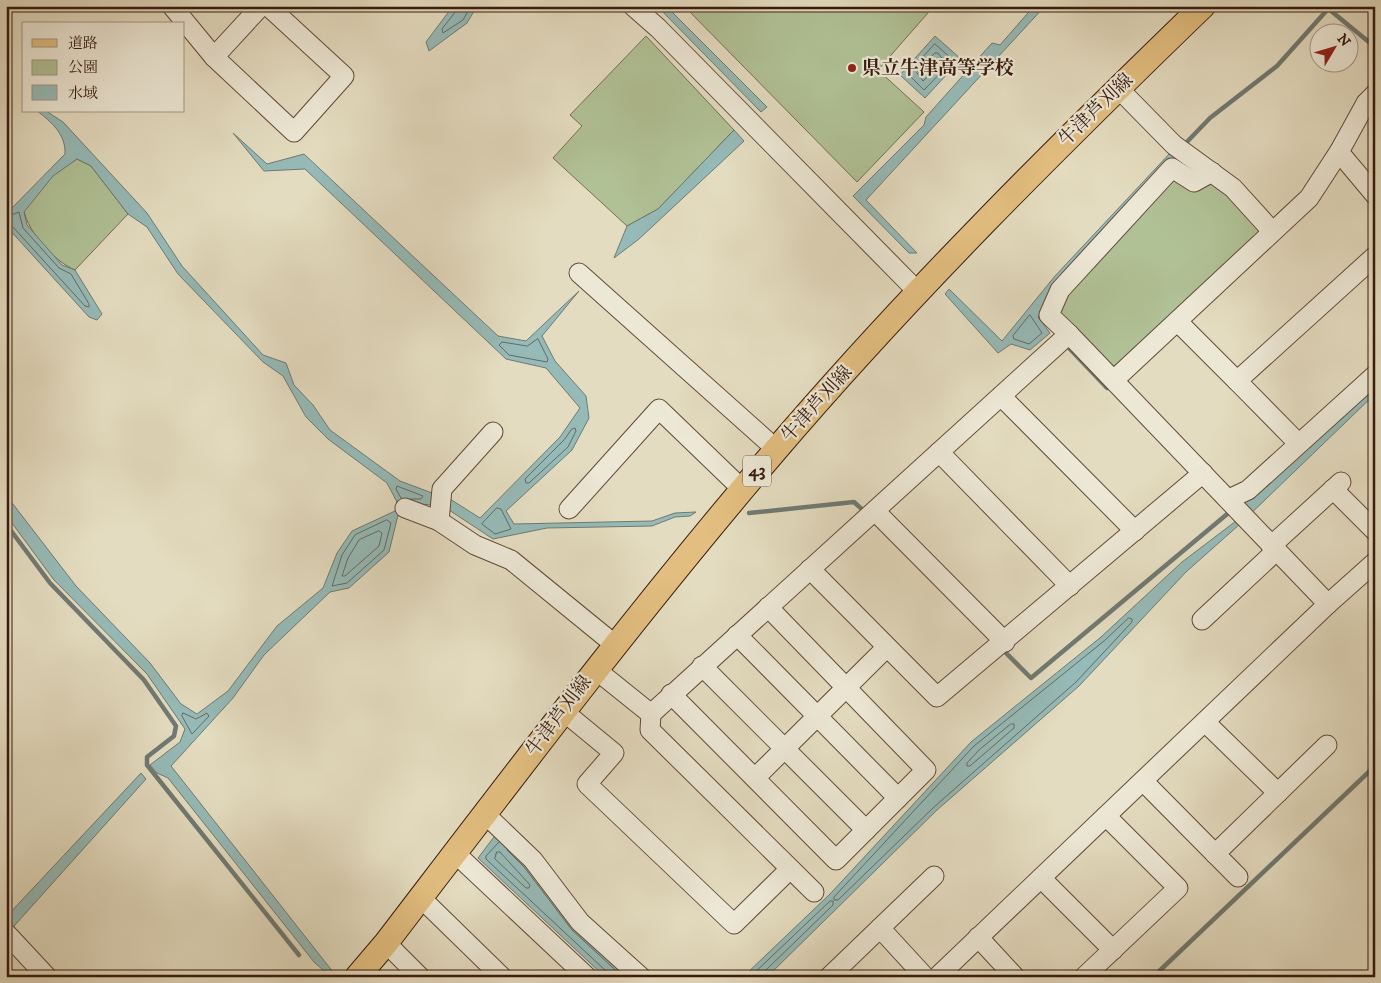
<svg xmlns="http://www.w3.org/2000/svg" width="1381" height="983" font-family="'IM FELL DW Pica','Noto Serif JP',serif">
  <rect width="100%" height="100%" fill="#e4dcc0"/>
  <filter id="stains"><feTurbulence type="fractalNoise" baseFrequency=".004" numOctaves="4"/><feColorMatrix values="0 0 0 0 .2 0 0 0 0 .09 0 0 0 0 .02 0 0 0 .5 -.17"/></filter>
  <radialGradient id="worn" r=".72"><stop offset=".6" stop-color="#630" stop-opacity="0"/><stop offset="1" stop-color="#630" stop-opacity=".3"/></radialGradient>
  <g fill="#b0c195" stroke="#746e52">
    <path d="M 684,6 L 934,6 L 878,70 L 924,112 L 857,182 Z"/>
    <path d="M 646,36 L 734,130 L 658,209 L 627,226 L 553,158 L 582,126 L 570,115 Z"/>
    <path d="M 77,159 L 91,166 L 128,214 L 75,270 C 55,262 28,232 24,211 L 53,175 Z"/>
    <path d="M 1172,174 L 1208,180 L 1226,192 L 1265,232 L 1114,370 L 1055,312 L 1064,295 Z"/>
  </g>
  <g fill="#96bab7" stroke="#707a73">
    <path d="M 453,6 L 477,6 L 467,23 L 429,51 L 426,42 Z"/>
    <path d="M 657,6 L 666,6 L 767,107 L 761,112 Z"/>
    <path d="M 1034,6 L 1045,6 L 866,200 L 917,253 L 909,253 L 853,196 L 924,125 L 926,117 L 992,43 L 1000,45 Z"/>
    <path d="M 935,36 L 961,59 L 925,98 L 900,75 Z"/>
    <path d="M 37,111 L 46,111 L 63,122 L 147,213 L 182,266 L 263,355 L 286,363 L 294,385 L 313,405 L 330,430 L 400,481 L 432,493 L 432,505 L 405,503 L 399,511 L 389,552 L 349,588 L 330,592 L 264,655 L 233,698 L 171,766 L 333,972 L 331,977 L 314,962 L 168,778 L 157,773 L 150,765 L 180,742 L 185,729 L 147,674 L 54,580 L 6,515 L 6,495 L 76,586 L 150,663 L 181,704 L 197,714 L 228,691 L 277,626 L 323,588 L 337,553 L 352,531 L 395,511 L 398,504 L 387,483 L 328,439 L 306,417 L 283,376 L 263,362 L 178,274 L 147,227 L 128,214 L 91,166 L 77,159 L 53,176 L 24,212 L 27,225 L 62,265 L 75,270 L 102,314 L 97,320 L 89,317 L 7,227 L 6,214 L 65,154 C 66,135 52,122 37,111 Z"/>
    <path d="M 734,130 L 744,141 L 639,239 L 614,258 L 627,226 L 658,209 Z"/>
    <path d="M 233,133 L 267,164 L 304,154 L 498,336 L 526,341 L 579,291 L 542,336 L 555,361 L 586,396 L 589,418 L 572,450 L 506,511 L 514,524 L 652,521 L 675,513 L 696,512 L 690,516 L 675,517 L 652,526 L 547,528 L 493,539 L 449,510 L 450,499 L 480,518 L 560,437 L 580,408 L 546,368 L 506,359 L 305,169 L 264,171 Z"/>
    <path d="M 1172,151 L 1198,168 L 1193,173 L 1177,162 L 1055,289 L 1038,317 L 1050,333 L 1030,350 L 1011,344 L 998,353 L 945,294 L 949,289 L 1002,341 L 1055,276 Z"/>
    <path d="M 1375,383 L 1375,394 L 1240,524 L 1186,572 L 1079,686 L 937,810 L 767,977 L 743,977 L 830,894 L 971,742 L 1101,637 L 1182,562 L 1236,521 L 1242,504 Z"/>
    <path d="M 141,773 L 146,779 L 6,935 L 6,917 Z"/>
    <path d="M 497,833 L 630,977 L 605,977 L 478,858 Z"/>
  </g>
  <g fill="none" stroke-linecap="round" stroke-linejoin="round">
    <g stroke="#666a62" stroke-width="1">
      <path d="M 457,6 L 456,11 L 442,29 L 443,33 L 463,20 L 471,6"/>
      <path d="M 935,44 L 953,60 L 924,90 L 908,74 Z"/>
      <path d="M 935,53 L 938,53 L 944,61 L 923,81 L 917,73 Z"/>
      <path d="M 6,217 L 19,212 L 23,228 L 59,268 L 71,274 L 89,304 L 89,307 L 85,306 L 12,226 L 6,224"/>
      <path d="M 1030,315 L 1042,333 L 1029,344 L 1014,339 L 1013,336 Z"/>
      <path d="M 538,339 L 548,359 L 547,362 L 509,355 L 499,345 L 502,342 L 527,346 Z"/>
      <path d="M 572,429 L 575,428 L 576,431 L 568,447 L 529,483 L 526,483 L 525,479 L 564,440 Z"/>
      <path d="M 401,498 L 396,489 L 397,486 L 423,496 L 421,499 L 410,499"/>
      <path d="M 497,508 L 501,509 L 511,529 L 495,534 L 482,524 Z"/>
      <path d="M 387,520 L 391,523 L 384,550 L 347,583 L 332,586 L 342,555 L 355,535 Z"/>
      <path d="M 379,531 L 382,533 L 379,546 L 345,576 L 342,576 L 348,558 L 359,540 Z"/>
      <path d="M 1129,618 L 1132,619 L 1132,622 L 1076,682 L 934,807 L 838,900 L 834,900 L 834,897 L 974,746 L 1104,641 Z"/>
      <path d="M 183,713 L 196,719 L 207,713 L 209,716 L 192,734 L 182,716 Z"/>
      <path d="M 1011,724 L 1014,724 L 1014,728 L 970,766 L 967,766 L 967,763 L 979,750 Z"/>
      <path d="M 499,842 L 486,856 L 486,859 L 606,971 L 608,977"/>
      <path d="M 507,850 L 524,867 L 572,930 L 623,977"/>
      <path d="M 497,852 L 500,852 L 530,885 L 529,888 L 526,888 L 495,859 Z"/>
      <path d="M 750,977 L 830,901 L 833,901 L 833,905 L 765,971 L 764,977"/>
    </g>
    <g stroke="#707a73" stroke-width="4.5">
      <path d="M 1325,6 L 1375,47"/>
      <path d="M 1182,147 L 1210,118 L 1277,66 L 1328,9"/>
      <path d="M 1069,348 L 1107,388 L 1113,388"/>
      <path d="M 749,513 L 854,502 L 865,512"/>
      <path d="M 6,524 L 50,583 L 144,680 L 176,726 L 174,736 L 147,757 L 147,765 L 299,955"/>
      <path d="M 1001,648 L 1031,678 L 1232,510"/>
      <path d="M 1153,977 L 1375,766"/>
    </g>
    <g stroke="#624a3a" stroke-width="21">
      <g id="minor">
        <path d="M 172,6 L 214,57 L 294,132 L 344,76 L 268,6"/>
        <path d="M 633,6 L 658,28 L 918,292"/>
        <path d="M 214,57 L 261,6"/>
        <path d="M 1118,88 L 1174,145 L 1233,188 L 1272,231"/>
        <path d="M 1339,152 L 1375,195"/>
        <path d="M 579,273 L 776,449"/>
        <path d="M 1178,322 L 1237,381 L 1375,256"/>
        <path d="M 1069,334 L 1049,315 L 1060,290 L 1172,168 L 1194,182 L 1212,172"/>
        <path d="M 1114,380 L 1309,198 L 1339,152 L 1366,103 L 1375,94"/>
        <path d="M 1237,381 L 1298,443"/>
        <path d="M 1001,396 L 1135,531"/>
        <path d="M 939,452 L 1070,586"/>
        <path d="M 1333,489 L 1375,531"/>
        <path d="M 1229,499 L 1248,490 L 1375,375"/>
        <path d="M 405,508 L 439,521 L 475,545 L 511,560 L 614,644"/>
        <path d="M 569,509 L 659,409 L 742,489"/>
        <path d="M 875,511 L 1005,642"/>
        <path d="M 439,521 L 442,489 L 493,432"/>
        <path d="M 1271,546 L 1341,482"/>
        <path d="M 810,569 L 937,697 L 1203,473"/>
        <path d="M 1328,604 L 1375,562"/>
        <path d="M 1202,620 L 1276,551"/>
        <path d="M 737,635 L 898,798"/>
        <path d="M 702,666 L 866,830"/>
        <path d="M 595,669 L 651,714 L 650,730 L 814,892"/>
        <path d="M 671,694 L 836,860 L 926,770 L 768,607"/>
        <path d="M 563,711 L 614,753 L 587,784 L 734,924 L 790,869"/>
        <path d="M 651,714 L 1069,334 L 1328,604 L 937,977"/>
        <path d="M 1205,722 L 1278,793"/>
        <path d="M 755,778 L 886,648"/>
        <path d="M 1143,781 L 1238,877"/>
        <path d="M 485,814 L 533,860 L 580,922 L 641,977"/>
        <path d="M 455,853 L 587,977"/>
        <path d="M 1215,854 L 1327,745"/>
        <path d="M 1041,878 L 1113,950"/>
        <path d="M 421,898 L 502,977"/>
        <path d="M 880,928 L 925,977"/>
        <path d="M 6,933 L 47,977"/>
        <path d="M 978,937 L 1015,977"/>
        <path d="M 386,943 L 420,977"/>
        <path d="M 829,977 L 934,876"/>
        <path d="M 1084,977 L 1178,888 L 1106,816"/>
      </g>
    </g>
    <g stroke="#371a0e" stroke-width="26">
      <path id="major" d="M 357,977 L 386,943 C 513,777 638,611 774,452 C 908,295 1055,149 1203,6"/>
    </g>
    <use href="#minor" stroke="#ede8d6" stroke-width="19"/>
    <use href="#major" stroke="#e2be80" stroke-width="24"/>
  </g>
  <circle fill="#8f2418" stroke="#ede8d6" stroke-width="2" cx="852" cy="68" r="5"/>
  <g text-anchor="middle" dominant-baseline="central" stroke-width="4.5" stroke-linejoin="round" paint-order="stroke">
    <rect fill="#ede8d6" stroke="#6e584a" stroke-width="1" x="743" y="455.5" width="28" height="31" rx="4"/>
    <g font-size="18" font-weight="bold" fill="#371a0e">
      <text x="757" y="471">43</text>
    </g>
    <g font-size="19" font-weight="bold" fill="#371a0e" stroke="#ede8d6" text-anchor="start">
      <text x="862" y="68">県立牛津高等学校</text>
    </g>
    <g font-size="19" fill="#371a0e" stroke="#ede8d6">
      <text transform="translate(1096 110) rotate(-44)">牛津芦刈線</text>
      <text transform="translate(817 404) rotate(-48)">牛津芦刈線</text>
      <text transform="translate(559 716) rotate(-53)">牛津芦刈線</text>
    </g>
  </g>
  <rect width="1381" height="983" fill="none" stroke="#e4dcc0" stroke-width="25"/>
  <rect x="8" y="8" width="1366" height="968" fill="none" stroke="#371a0e" stroke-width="2.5"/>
  <rect x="12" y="12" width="1356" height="958" fill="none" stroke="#371a0e"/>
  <rect x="22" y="22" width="162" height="90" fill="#ede8d6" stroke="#a49686"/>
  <rect x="32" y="39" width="25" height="8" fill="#e2be80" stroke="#a49686"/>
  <text x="68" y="48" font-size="15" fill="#371a0e">道路</text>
  <rect x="32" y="60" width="25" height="15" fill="#b0c195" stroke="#a49686"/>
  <text x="68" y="72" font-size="15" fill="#371a0e">公園</text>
  <rect x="32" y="85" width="25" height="15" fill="#96bab7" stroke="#a49686"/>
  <text x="68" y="98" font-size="15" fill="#371a0e">水域</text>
  <g transform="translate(1334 48) rotate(52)"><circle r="24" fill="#ede8d6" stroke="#a49686"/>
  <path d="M0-4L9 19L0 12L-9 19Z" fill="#8f2418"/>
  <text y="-8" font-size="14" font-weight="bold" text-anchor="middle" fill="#371a0e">N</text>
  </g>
  <rect width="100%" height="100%" filter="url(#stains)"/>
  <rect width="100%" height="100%" fill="url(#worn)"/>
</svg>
